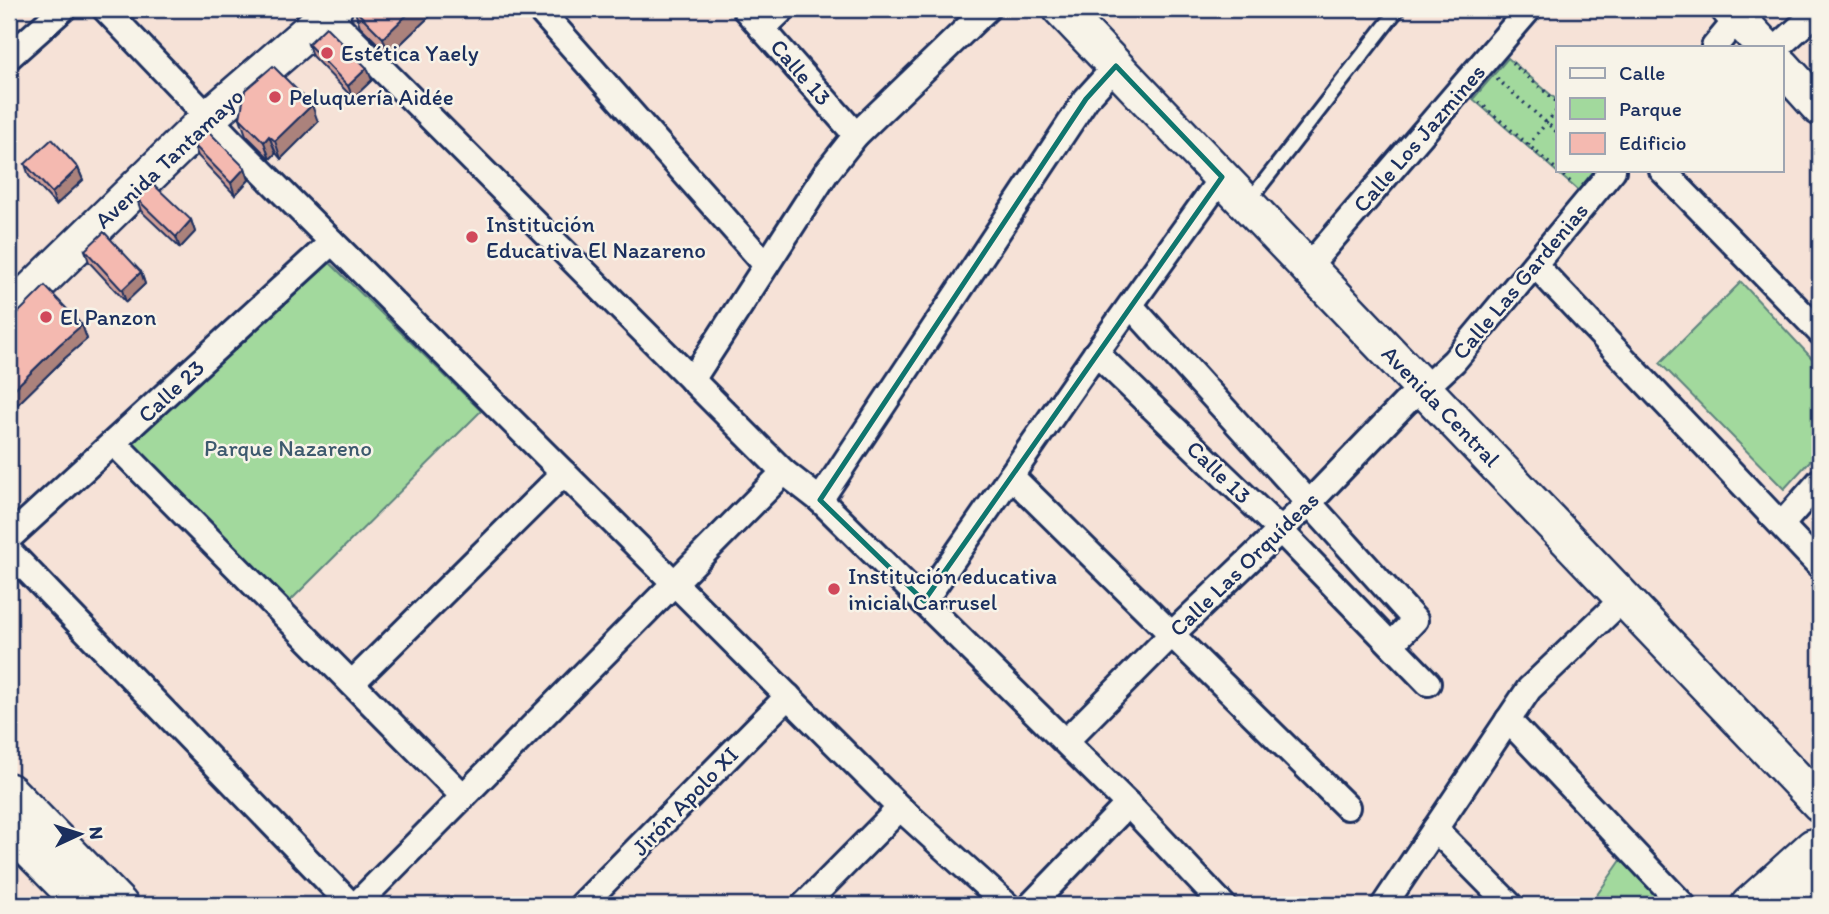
<svg xmlns="http://www.w3.org/2000/svg" width="1829" height="914" font-family="Itim,sans-serif">
  <rect width="100%" height="100%" fill="#f6e2d7"/>
  <filter id="ink" filterUnits="userSpaceOnUse"><feTurbulence type="fractalNoise" baseFrequency=".0143" numOctaves="2"/><feDisplacementMap in="SourceGraphic" scale="14" xChannelSelector="R" yChannelSelector="G"/><feConvolveMatrix kernelMatrix="1 2 1 2 8 2 1 2 1" color-interpolation-filters="sRGB"/></filter>
  <g filter="url(#ink)">
    <g fill="#a2d99d" stroke="#5e847e" stroke-width="2">
      <path d="M 1508,58 L 1558,101 L 1558,170 L 1601,170 L 1581,193 L 1473,99 Z"/>
      <path d="M 330,263 L 481,411 L 288,603 L 131,444 Z"/>
      <path d="M 1741,282 L 1820,367 L 1820,450 L 1784,489 L 1660,363 Z"/>
      <path d="M 1626,853 L 1674,905 L 1590,905 Z"/>
    </g>
    <g fill="none" stroke-linecap="round" stroke-linejoin="round">
      <g stroke="#1b2f5e" stroke-width="18">
        <path id="lane" d="M 1248,202 L 1398,9"/>
      </g>
      <g stroke="#1b2f5e" stroke-width="30">
        <g id="street">
          <path d="M 105,9 L 232,142 L 900,808 L 1007,905"/>
          <path d="M 322,9 L 784,472 L 820,500 L 1128,804 L 1223,905"/>
          <path d="M 539,9 L 766,265"/>
          <path d="M 745,9 L 856,135"/>
          <path d="M 762,29 L 783,9"/>
          <path d="M 1714,47 L 1738,18"/>
          <path d="M 1778,47 L 1820,9"/>
          <path d="M 9,57 L 63,9"/>
          <path d="M 1662,170 L 1820,332"/>
          <path d="M 1535,265 L 1820,566"/>
          <path d="M 1308,267 L 1529,9"/>
          <path d="M 1131,306 L 1415,620 L 1392,644"/>
          <path d="M 1096,353 L 1280,530 L 1428,683"/>
          <path d="M 692,380 L 826,173 L 856,135 L 987,9"/>
          <path d="M 114,443 L 463,796"/>
          <path d="M 1011,476 L 1347,807"/>
          <path d="M 820,500 L 1086,99 L 1116,66"/>
          <path d="M 1782,524 L 1820,481"/>
          <path d="M 9,538 L 332,242"/>
          <path d="M 9,551 L 351,905"/>
          <path d="M 924,601 L 1096,353 L 1222,177"/>
          <path d="M 352,683 L 564,473"/>
          <path d="M 1508,720 L 1683,905"/>
          <path d="M 1066,741 L 1172,634 L 1309,503 L 1406,402 L 1424,389 L 1454,361 L 1613,170"/>
          <path d="M 1435,829 L 1510,905"/>
          <path d="M 356,905 L 784,472"/>
          <path d="M 582,905 L 788,696"/>
          <path d="M 804,905 L 900,808"/>
          <path d="M 1031,905 L 1128,804"/>
          <path d="M 1384,905 L 1529,689 L 1624,598"/>
        </g>
      </g>
      <g stroke="#1b2f5e" stroke-width="40">
        <g id="secondary">
          <path d="M 1061,9 L 1820,804"/>
          <path d="M 1729,9 L 1765,47"/>
          <path d="M 1782,66 L 1820,108"/>
          <path d="M 9,312 L 208,118 L 334,9"/>
          <path d="M 9,791 L 120,905"/>
          <path d="M 9,829 L 84,905"/>
          <path d="M 1749,905 L 1813,847 L 1820,845"/>
          <path d="M 1798,905 L 1820,886"/>
        </g>
      </g>
      <g stroke="#1b2f5e" stroke-width="3.5" stroke-dasharray="2 5" stroke-linecap="butt">
        <path d="M 1512,63 L 1558,103"/>
        <path d="M 1497,79 L 1558,133"/>
        <path d="M 1479,102 L 1573,184"/>
        <path d="M 1528,145 L 1558,109"/>
      </g>
      <use href="#lane" stroke="#f7f3e8" stroke-width="12"/>
      <use href="#street" stroke="#f7f3e8" stroke-width="24"/>
      <use href="#secondary" stroke="#f7f3e8" stroke-width="35"/>
    </g>
    <g fill="#d29f97" stroke="#1b2f5e" stroke-width="2">
      <path d="M 354,9 L 432,14 L 389,55 L 360,26 Z"/>
      <path d="M 308,44 L 372,80 L 353,98 L 312,56 Z"/>
      <path d="M 240,118 L 318,122 L 281,159 L 276,153 L 270,159 L 246,135 Z"/>
      <path d="M 193,144 L 245,168 L 249,180 L 235,195 L 198,156 Z"/>
      <path d="M 25,164 L 78,168 L 83,180 L 56,205 L 29,176 Z"/>
      <path d="M 137,199 L 191,220 L 195,232 L 180,248 L 141,211 Z"/>
      <path d="M 85,250 L 141,272 L 145,284 L 126,302 L 89,262 Z"/>
      <path d="M 9,317 L 82,325 L 87,339 L 64,359 L 15,407 L 12,405 L 9,408 Z"/>
    </g>
    <g fill="#ab827b" stroke="#1b2f5e" stroke-width="2">
      <path d="M 413,9 L 430,9 L 432,14 L 389,55 L 383,38 Z"/>
      <path d="M 367,68 L 372,80 L 353,98 L 348,86 Z"/>
      <path d="M 312,105 L 318,122 L 281,159 L 275,141 Z"/>
      <path d="M 269,136 L 276,153 L 270,159 L 264,142 Z"/>
      <path d="M 78,168 L 83,180 L 56,205 L 52,193 Z"/>
      <path d="M 245,168 L 249,180 L 235,195 L 231,183 Z"/>
      <path d="M 191,220 L 195,232 L 180,248 L 176,237 Z"/>
      <path d="M 141,272 L 145,284 L 126,302 L 122,290 Z"/>
      <path d="M 82,325 L 87,339 L 64,359 L 15,407 L 10,393 L 59,345 Z"/>
      <path d="M 9,395 L 12,405 L 9,408 Z"/>
    </g>
    <g fill="#f4b9b0" stroke="#1b2f5e" stroke-width="2">
      <path d="M 354,9 L 413,9 L 383,38 Z"/>
      <path d="M 326,27 L 367,68 L 348,86 L 308,44 Z"/>
      <path d="M 273,66 L 312,105 L 275,141 L 269,136 L 264,142 L 240,118 L 245,90 Z"/>
      <path d="M 208,131 L 245,168 L 231,183 L 193,144 Z"/>
      <path d="M 52,139 L 78,168 L 52,193 L 25,164 Z"/>
      <path d="M 153,184 L 191,220 L 176,237 L 137,199 Z"/>
      <path d="M 104,232 L 141,272 L 122,290 L 85,250 Z"/>
      <path d="M 45,286 L 82,325 L 59,345 L 10,393 L 9,392 L 9,317 L 18,313 Z"/>
    </g>
  </g>
  <path fill="none" stroke="#0f766e" stroke-width="5" stroke-linejoin="round" d="M 1116,66 L 1222,177 L 924,601 L 820,500 L 1086,99 Z"/>
  <g fill="#d1495b" stroke="#f7f3e8" stroke-width="2.5">
    <circle cx="327" cy="53" r="7"/>
    <circle cx="275" cy="97" r="7"/>
    <circle cx="472" cy="237" r="7"/>
    <circle cx="46" cy="317" r="7"/>
    <circle cx="834" cy="589" r="7"/>
  </g>
  <g text-anchor="middle" dominant-baseline="central" stroke-width="5" stroke-linejoin="round" paint-order="stroke">
    <g font-size="23" fill="#1b2f5e" stroke="#f7f3e8" text-anchor="start">
      <text x="341" y="53">Estética Yaely</text>
      <text x="289" y="97">Peluquería Aidée</text>
      <text x="486" y="224">Institución<tspan x="486" dy="26">Educativa El Nazareno</tspan></text>
      <text x="60" y="317">El Panzon</text>
      <text x="848" y="576">Institución educativa<tspan x="848" dy="26">inicial Carrusel</tspan></text>
    </g>
    <g font-size="23" fill="#1b2f5e" stroke="#f7f3e8">
      <text transform="translate(801 72) rotate(49)">Calle 13</text>
      <text transform="translate(1419 138) rotate(-49)">Calle Los Jazmines</text>
      <text transform="translate(169 158) rotate(-43)">Avenida Tantamayo</text>
      <text transform="translate(1520 281) rotate(-50)">Calle Las Gardenias</text>
      <text transform="translate(171 391) rotate(-43)">Calle 23</text>
      <text transform="translate(1441 406) rotate(46)">Avenida Central</text>
      <text transform="translate(1219 472) rotate(44)">Calle 13</text>
      <text transform="translate(1244 564) rotate(-44)">Calle Las Orquídeas</text>
      <text transform="translate(685 801) rotate(-46)">Jirón Apolo XI</text>
    </g>
    <g font-size="23" fill="#3d5a6e" stroke="#f7f3e8">
      <text x="288" y="448">Parque Nazareno</text>
    </g>
  </g>
  <rect width="1829" height="914" fill="none" stroke="#f7f3e8" stroke-width="35"/>
  <rect x="18" y="18" width="1794" height="879" fill="none" stroke="#1b2f5e" stroke-width="2.5" filter="url(#ink)"/>
  <rect x="1556" y="46" width="228" height="126" fill="#f7f3e8" stroke="#9fa5b1" stroke-width="2"/>
  <rect x="1570" y="68" width="35" height="10" fill="#f7f3e8" stroke="#9fa5b1" stroke-width="2"/>
  <text x="1619" y="80" font-size="21" fill="#1b2f5e">Calle</text>
  <rect x="1570" y="98" width="35" height="21" fill="#a2d99d" stroke="#9fa5b1" stroke-width="2"/>
  <text x="1619" y="116" font-size="21" fill="#1b2f5e">Parque</text>
  <rect x="1570" y="133" width="35" height="21" fill="#f4b9b0" stroke="#9fa5b1" stroke-width="2"/>
  <text x="1619" y="150" font-size="21" fill="#1b2f5e">Edificio</text>
  <g transform="translate(80 834) rotate(86)" stroke="#f7f3e8" stroke-width="5" paint-order="stroke">
  <path d="M0-5L12 26L0 18L-12 26Z" fill="#1b2f5e"/>
  <text y="-10" font-size="19" font-weight="bold" text-anchor="middle" fill="#1b2f5e">N</text>
  </g>
</svg>
